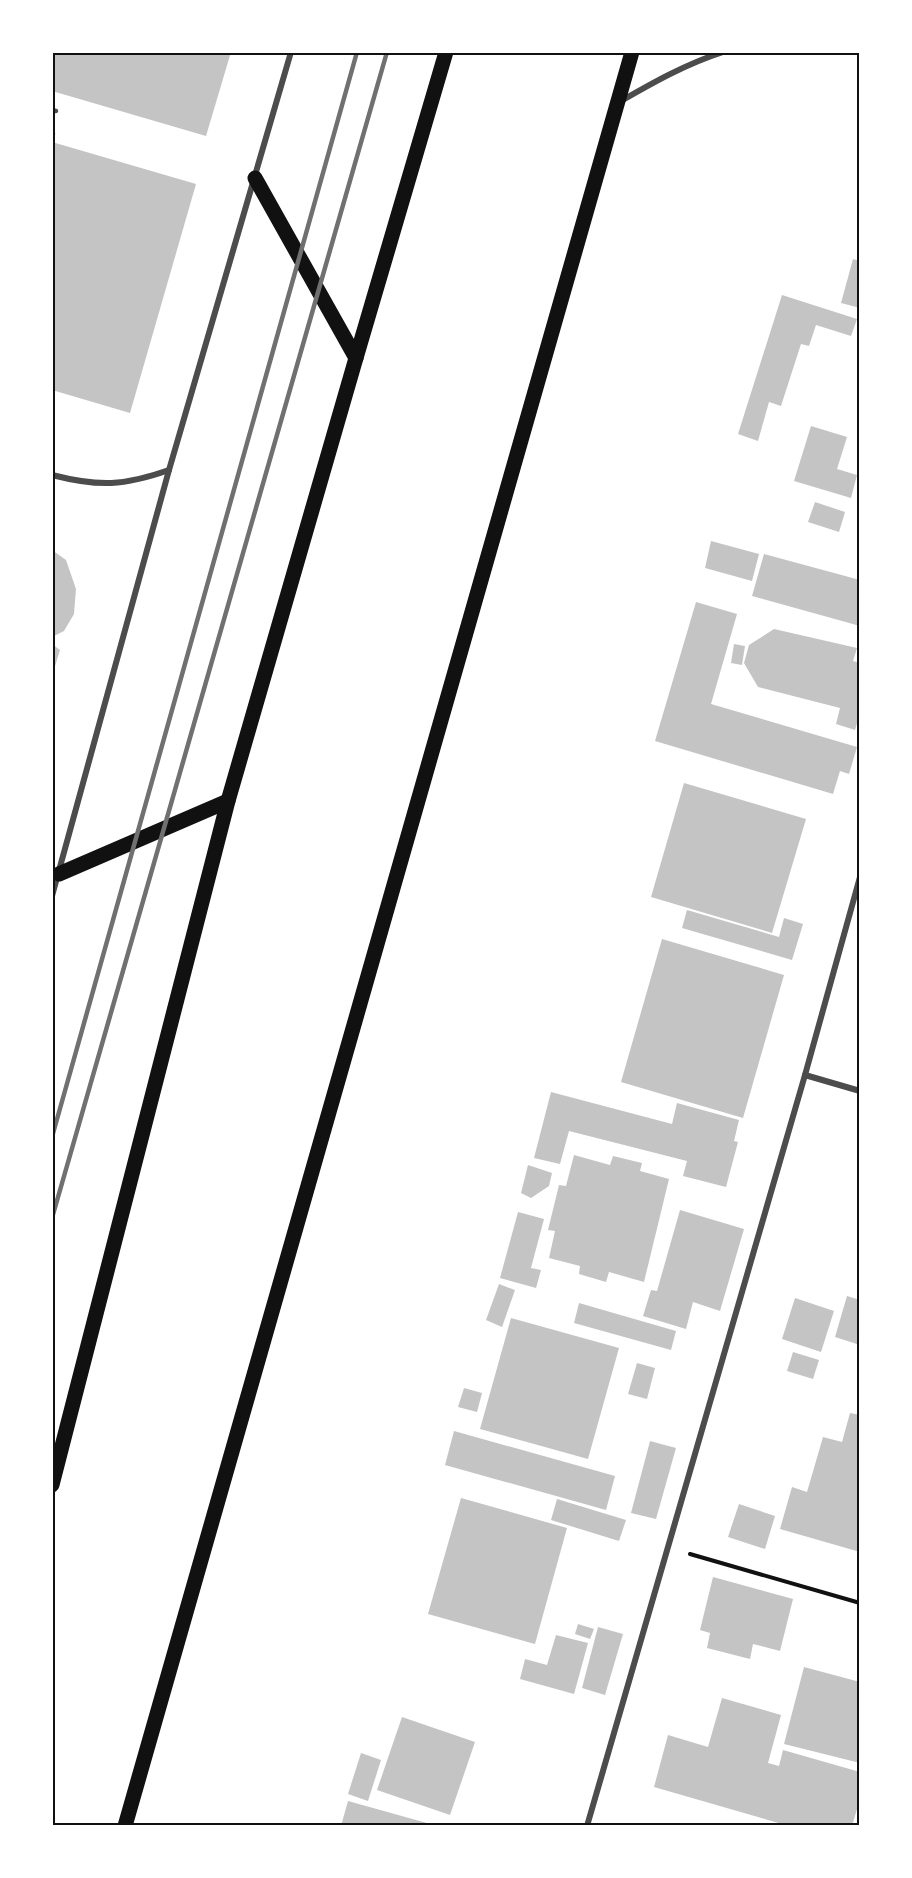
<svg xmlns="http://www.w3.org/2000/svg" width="912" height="1878" font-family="'PT Sans',sans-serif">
  <rect width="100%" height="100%" fill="#fff"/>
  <g fill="#c4c4c4">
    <path d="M 52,52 L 231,52 L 206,136 L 52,91 Z"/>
    <path d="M 52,142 L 196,184 L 130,413 L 52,390 Z"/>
    <path d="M 853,259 L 860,261 L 860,308 L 841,303 Z"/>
    <path d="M 782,295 L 857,319 L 851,336 L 816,325 L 809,346 L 801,344 L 781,406 L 769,402 L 758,441 L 738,434 Z"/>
    <path d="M 811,426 L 847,437 L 837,469 L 857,475 L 851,498 L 794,481 Z"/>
    <path d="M 815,502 L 845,512 L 839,532 L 808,522 Z"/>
    <path d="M 711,541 L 759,554 L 752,581 L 705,568 Z"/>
    <path d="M 52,550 L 66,560 L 76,589 L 74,614 L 64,631 L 52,637 Z"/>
    <path d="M 764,554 L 860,580 L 860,626 L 752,596 Z"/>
    <path d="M 696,602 L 737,614 L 711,704 L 857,747 L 849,774 L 840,771 L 833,794 L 655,741 Z"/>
    <path d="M 774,629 L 857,648 L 853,661 L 860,663 L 860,713 L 855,730 L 836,724 L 840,708 L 758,687 L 744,663 L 749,645 Z"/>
    <path d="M 52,644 L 60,650 L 53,673 L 52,673 Z"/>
    <path d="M 734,644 L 745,646 L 742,665 L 731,663 Z"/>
    <path d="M 684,783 L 806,819 L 772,933 L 651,897 Z"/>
    <path d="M 687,910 L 779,937 L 784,918 L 803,924 L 792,960 L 682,928 Z"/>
    <path d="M 662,939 L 784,975 L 743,1118 L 621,1082 Z"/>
    <path d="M 551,1092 L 672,1124 L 677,1103 L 739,1120 L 734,1141 L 738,1142 L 726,1187 L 683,1176 L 687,1161 L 569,1131 L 560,1164 L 534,1158 Z"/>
    <path d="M 574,1155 L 610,1165 L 613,1156 L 642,1163 L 640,1171 L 669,1179 L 644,1282 L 609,1272 L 606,1282 L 579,1274 L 580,1266 L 549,1258 L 555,1231 L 548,1230 L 559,1185 L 566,1186 Z"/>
    <path d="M 528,1165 L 552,1173 L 549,1186 L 531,1198 L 521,1193 Z"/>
    <path d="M 680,1210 L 744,1229 L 720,1311 L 693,1302 L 686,1329 L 643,1316 L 651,1290 L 657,1291 Z"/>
    <path d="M 518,1212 L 544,1219 L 531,1268 L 541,1270 L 536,1288 L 500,1278 Z"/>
    <path d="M 499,1284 L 515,1290 L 502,1327 L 486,1320 Z"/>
    <path d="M 847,1296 L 860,1300 L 860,1345 L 835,1337 Z"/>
    <path d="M 795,1298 L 834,1311 L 821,1352 L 782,1339 Z"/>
    <path d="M 579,1303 L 676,1331 L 671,1350 L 574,1323 Z"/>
    <path d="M 511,1318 L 619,1348 L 588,1459 L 480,1429 Z"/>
    <path d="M 793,1352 L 819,1360 L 813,1379 L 787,1371 Z"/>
    <path d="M 637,1363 L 655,1368 L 647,1399 L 628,1394 Z"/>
    <path d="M 464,1388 L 482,1393 L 477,1412 L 458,1407 Z"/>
    <path d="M 850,1413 L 860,1415 L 860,1552 L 780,1529 L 792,1487 L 807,1492 L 823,1437 L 842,1442 Z"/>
    <path d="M 454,1431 L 615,1476 L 606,1510 L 445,1465 Z"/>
    <path d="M 650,1441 L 676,1448 L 656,1519 L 631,1513 Z"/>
    <path d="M 461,1498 L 567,1528 L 535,1644 L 428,1614 Z"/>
    <path d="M 557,1499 L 626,1520 L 619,1541 L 551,1520 Z"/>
    <path d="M 739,1504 L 775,1516 L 765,1549 L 728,1537 Z"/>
    <path d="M 713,1577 L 793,1599 L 780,1651 L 753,1644 L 750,1659 L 707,1648 L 710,1633 L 700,1630 Z"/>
    <path d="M 578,1624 L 594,1629 L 590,1639 L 575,1634 Z"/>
    <path d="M 598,1627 L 623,1634 L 605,1695 L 582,1688 Z"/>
    <path d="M 556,1635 L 588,1643 L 574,1694 L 520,1679 L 525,1659 L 547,1665 Z"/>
    <path d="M 804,1667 L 860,1682 L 860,1763 L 784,1744 Z"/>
    <path d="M 722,1698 L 781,1715 L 768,1763 L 779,1766 L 783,1750 L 860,1772 L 860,1799 L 852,1826 L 789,1826 L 654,1787 L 668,1735 L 708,1747 Z"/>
    <path d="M 402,1717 L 475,1742 L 450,1815 L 377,1790 Z"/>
    <path d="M 361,1753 L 381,1760 L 368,1801 L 348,1794 Z"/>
    <path d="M 348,1801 L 434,1825 L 434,1826 L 341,1826 Z"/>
  </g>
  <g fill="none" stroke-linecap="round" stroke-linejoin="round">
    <path stroke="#111" stroke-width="4" d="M 690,1554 L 860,1603"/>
    <g stroke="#4c4c4c" stroke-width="4.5">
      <path d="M 52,110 L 56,111"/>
      <path d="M 52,134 L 53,134"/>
    </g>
    <g stroke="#4c4c4c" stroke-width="6">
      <path d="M 621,101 C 654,82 686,64 723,52"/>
      <path d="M 52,475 C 99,487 124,486 169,470"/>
      <path d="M 52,896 L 169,470 L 291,52"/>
      <path d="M 805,1075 L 860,1091"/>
      <path d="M 587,1826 L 805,1075 L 860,877"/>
    </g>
    <g stroke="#111" stroke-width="15">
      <path d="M 255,178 L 356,358"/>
      <path d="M 59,874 L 228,801"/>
      <path d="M 52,1485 L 228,801 L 356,358 L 446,52"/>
      <path d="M 125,1826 L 632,52"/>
    </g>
    <g stroke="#707070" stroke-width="4.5">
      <path d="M 52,1137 L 357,52"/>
      <path d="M 52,1218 L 387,52"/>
    </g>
  </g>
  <rect width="912" height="1878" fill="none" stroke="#ffffff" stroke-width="108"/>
  <rect x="54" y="54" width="804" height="1770" fill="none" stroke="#111" stroke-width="2"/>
</svg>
